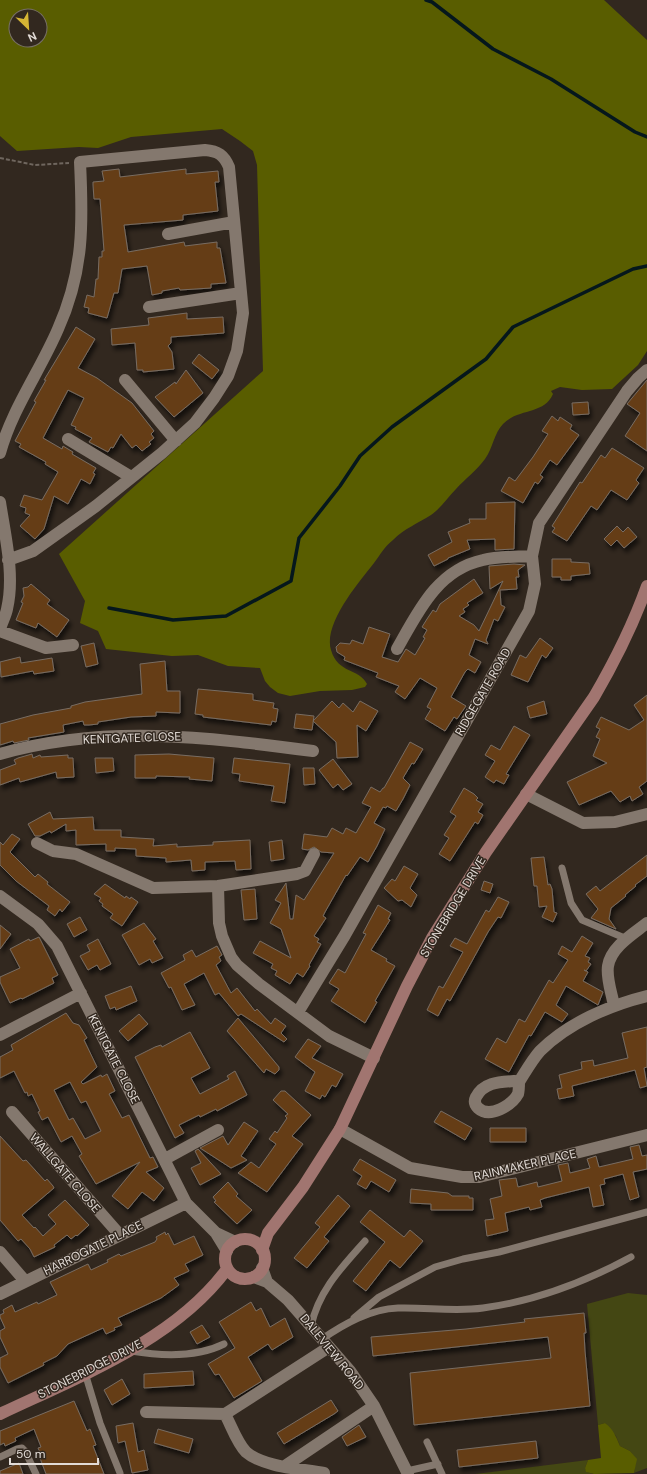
<svg xmlns="http://www.w3.org/2000/svg" width="647" height="1474" font-family="'DM Sans',sans-serif">
  <defs>
    <filter id="shadow"><feDropShadow dx="2.5" dy="4.5" stdDeviation="2" flood-color="#0009"/></filter>
  </defs>
  <rect width="100%" height="100%" fill="#32281f"/>
  <path fill="#444713" d="M628 1293 647 1295V1468L634 1473 636 1459 630 1451 620 1446 616 1436 605 1423 598 1425 587 1304Z
    M588 1460 585 1468 587 1472 593 1474H475Z"/>
  <path fill="#595d00" fill-rule="evenodd" d="M0 0H604L647 40V351L638 365 612 389 582 390 560 387 551 391 553 394C544 415 518 408 503 424 494 433 493 448 485 459 477 470 465 479 456 489 448 497 440 509 431 515 418 523 404 529 393 540 385 546 380 555 374 563 359 582 323 624 331 650 338 674 359 668 367 684L365 687 352 690 320 691 290 696 278 693 270 687 265 681 260 668 228 666 198 655 172 656 106 649 98 631 80 623 85 601 59 554 263 371 257 165 253 151 240 141 222 129 131 137 98 148 79 147 17 151 0 136ZM16 16H40V40H16Z
    M605 1423C613 1429 616 1436 620 1446L630 1451 637 1459 634 1473 594 1474 586 1472 585 1468 588 1460 601 1458 598 1425Z"/>
  <g fill="none" stroke-linecap="round" stroke-linejoin="round">
    <path stroke="#05171c" stroke-width="3.5" d="M426 0 432 2 493 49 551 79 635 132 647 137
      M109 608 173 620 226 616 291 581 299 538 340 486 360 456 392 427 486 359 513 327 633 269 647 266"/>
  </g>
  <path fill="#653e16" stroke="#786c62" fill-rule="evenodd" filter="url(#shadow)" d="M119 169 120 177 186 169V174L218 171 219 182H215L218 211 183 215V220L124 225 128 252 184 242 185 246 217 242V248H220L226 283 211 284V288L180 290 179 288 162 291V293L152 295 147 266 122 269 118 293H114L107 318 88 313 89 308 84 307 87 295 94 297 96 279H98L99 257H102V251H104L100 199H94L93 185V182L104 181 102 171Z
    M187 313V319L223 317 224 333 171 337V343L168 346 172 352 174 369 143 372V370H137L135 343 112 345 111 329 149 325 148 318Z
    M76 327 95 339 78 368 97 378 132 403 154 431 151 434 154 438 149 442 151 444 142 451 136 445 132 448 121 434 113 448 111 447 108 452 89 442 92 438 75 429 76 427 71 425 84 398 68 390 43 438 62 449 63 446 73 452 72 454 96 468 93 473 95 474 90 484 81 479 68 504 54 496 44 529 35 539 20 526 30 515 25 513 26 508 20 506 24 495 42 500 58 472 45 464 46 462 19 447 21 444 15 441 36 402 34 401 46 380H44Z
    M199 354 219 370 212 379 192 363Z
    M186 370 203 393 174 417 155 397 175 382 176 384Z
    M647 380V451L625 436 640 413 627 404Z
    M588 402 589 414 573 415 572 403Z
    M552 416 558 421 560 417 572 425 570 429 579 435 557 465 550 460 540 475 543 477 538 484 535 482 523 503 501 491 509 477 515 481 533 457 548 434 542 431Z
    M612 448 644 468 636 480 639 483 627 500 611 490 597 510 591 506 567 541 552 532 555 528 552 526 580 482 582 483 601 455 605 458Z
    M515 502 514 549 495 550V539L467 540 470 549 448 558V559L434 566 428 555 452 542 448 532 470 523 469 519H486V503Z
    M617 526 623 532 628 527 637 537 624 548 617 540 611 546 604 539Z
    M552 559H571V562L589 563 590 574 571 576V580H561V577H552Z
    M514 564 525 565 518 570 519 577H516L517 589 500 590 501 605 505 607 498 621 494 619 486 640 488 644 475 639 469 655 481 662 475 673 468 669 465 672 451 697 466 706 457 719 454 717 445 731 425 719 431 709 427 707 437 688 420 678 405 699 395 692 399 686 376 677 378 673 344 660 345 657 337 652 336 647 340 643 350 644 352 640 363 644 369 627 390 634 382 657 398 662 406 649 415 655 425 638 423 637 427 630 422 627 427 619 433 610 436 612 440 604 474 579 483 593 467 603 469 605 463 609 465 612 459 616 474 625 479 631 503 581 490 589 489 566Z
    M31 584 50 600 47 604 69 620 57 637 38 623 36 628 16 620 23 603 21 602 24 596 23 588 28 587Z
    M540 638 553 648 546 658 542 655 528 682 511 675 520 655 526 658Z
    M94 643 98 664 86 667 81 646Z
    M20 657 21 663 52 658 54 671 34 674 33 671 1 677 0 662Z
    M165 661 167 691H180V713L156 712V716L131 717 98 722V724L89 725H84L83 721 63 725 64 732 28 738 29 740 14 743 13 741 0 745V724L33 715 71 708V706L85 702 142 694 140 664Z
    M198 689 253 694V700L274 703 273 708 278 709 276 722 272 721 271 725 203 717V715L195 714Z
    M647 695V781L639 787 643 794 632 801 630 796 620 802 611 791 579 805 567 782 607 763 593 756 600 739 596 737 600 729 596 727 601 717 629 730 644 720 634 705Z
    M332 701 339 708 343 703 353 712 360 701 378 711 366 731 357 725 358 757 337 758 336 742 313 721Z
    M544 701 547 714 530 718 527 707Z
    M296 714 314 716 312 730 294 728Z
    M514 726 530 735 506 774 509 775 504 784 496 780 494 783 485 777 495 761 485 755 491 745 500 750Z
    M410 742 423 749 414 764 412 763 403 778 410 785 403 799 396 811 387 806 386 808 383 807 374 823 385 829 377 846 368 862 360 857 347 876 346 875 325 912 323 916 326 918 314 936 319 939 317 942 321 944 309 965 310 966 303 977 297 973 290 984 275 975 277 971 271 968 273 964 253 953 260 941 291 958 281 929 270 923 281 903 275 900 286 883 290 919H293L296 895 304 900 334 853 321 852 314 847 308 850 302 849 304 834 327 837 332 828 343 834 346 828 356 833 371 807 362 803 371 787 380 792 383 788H384Z
    M32 754 33 758 40 755 41 757 68 755V758H73L74 777 57 778 56 772 20 782 19 778 0 785V770L16 764 14 760 18 758Z
    M169 754 214 758 212 781 189 779 190 777 156 776V778H135V755Z
    M95 758H113L114 771 96 773Z
    M234 758 290 764 285 803 271 801 274 786 239 781 240 774 232 773Z
    M333 759 352 784 343 790 338 784 333 788 319 770Z
    M303 768H314L315 784 304 785Z
    M464 788 474 794 478 798 476 800 483 804 478 812 483 815 478 824 475 822 450 861 439 854 449 838 444 835 456 816 450 812Z
    M50 812 53 819 93 817 94 830H121V837L154 839 153 846 177 844V847L213 845V842L250 840 251 869 236 870 235 861 205 862V870L192 871 191 860 166 862V858L136 856V849L115 848V851H106V844L76 845V830L66 831V824L51 833 50 831 40 836H35L28 824Z
    M12 834 20 839 10 852 35 877 38 874 48 882 47 884 70 902 62 912 60 909 55 916 47 910 49 906 16 881 0 865V842L3 845Z
    M282 840 284 859 271 861 269 842Z
    M647 855V876L635 885 636 886 625 895 626 896 611 908 609 919 616 929 591 918 598 909 586 894 596 886 600 891Z
    M544 857 548 885 550 884 552 889 554 912 557 913 553 922 542 917 547 906 539 907 537 886H534L531 858Z
    M404 866 418 874 410 888 417 895 411 907 402 900 398 901 384 888 392 879 395 881Z
    M484 881 493 884 490 893 481 890Z
    M105 884 125 898 126 896 130 899 131 897 138 902 122 926 110 918 113 914 102 906 103 904 99 901 101 898 94 894Z
    M255 889 257 919 244 920 241 890Z
    M498 897 509 902 501 918 498 917 488 932 450 1001 447 999 438 1016 427 1010 439 986 443 988 463 952 450 946 455 938 467 944 486 910 489 912Z
    M378 905 391 913 388 919 390 920 371 950 387 959 386 961 395 966 375 1001 377 1002 365 1023 331 1001 339 989 329 983 338 969 345 973 366 934 363 933Z
    M80 917 87 930 74 937 67 924Z
    M144 923 156 939 153 941 163 958 152 963 150 959 139 965 122 935Z
    M0 925 11 934 0 949Z
    M582 936 593 943 585 956 590 958 588 962 591 964 586 971 584 970 588 972 583 981 603 992 598 1005 566 986 556 1005 568 1014 562 1022 545 1012 531 1036 529 1035 509 1072 485 1059 497 1038 506 1043 519 1019 525 1022 549 980 553 983 568 960 558 954 562 946 572 952Z
    M39 937 58 975 52 978 54 983 22 999 21 998 10 1003 0 982V977L20 968 10 949 29 939 30 941Z
    M98 939 111 964 100 970 97 965 88 970 80 956 90 951 87 945Z
    M217 946 222 955 219 957 221 961 216 965 231 993 237 988 255 1011 257 1009 271 1024 275 1018 286 1026 281 1033 287 1039 284 1042 241 1014 238 1016 219 993 215 995 204 973 184 984 195 1005 182 1010 171 987 169 988 161 973 185 960 183 955 192 950 196 957Z
    M131 986 137 1001 116 1010 115 1007 110 1009 105 996Z
    M66 1013 73 1023 79 1025 87 1038 84 1040 97 1067 81 1082 83 1084 101 1075 102 1077 107 1074 115 1091 109 1094 122 1118 129 1115 150 1158 153 1157 158 1167 146 1172 164 1188 154 1201 142 1192 128 1209 112 1196 140 1162 96 1184 79 1156 82 1154 72 1136 61 1142 48 1117 42 1120 38 1112 40 1111 32 1094 28 1096 27 1092 25 1093 14 1071 0 1078V1057L13 1050 11 1045ZM70 1082 81 1103 86 1101 101 1131 85 1139 73 1118 69 1120 54 1090Z
    M139 1014 148 1024 128 1041 119 1031Z
    M238 1018 279 1067V1070L275 1074 266 1069 264 1073 227 1031Z
    M647 1027V1067L644 1068 647 1086 640 1088 635 1070 572 1086 574 1096 559 1099 557 1089 562 1088 559 1075 582 1069 581 1062 593 1060 594 1066 628 1058 622 1033Z
    M190 1032 210 1068 191 1078 200 1094 229 1079 227 1076 235 1071 247 1095 217 1111 216 1109 200 1117 199 1115 179 1125 184 1133 175 1138 135 1057 155 1047 161 1045 162 1047Z
    M308 1039 321 1046 312 1058 343 1074 336 1087 332 1085 325 1097 322 1095 320 1099 305 1091 315 1072 295 1057Z
    M281 1091H285L311 1115 292 1136 303 1144 267 1192 238 1173 251 1162 259 1168 276 1144 269 1139 275 1131 277 1133 287 1118 285 1116 288 1114 273 1100Z
    M441 1111 472 1128 465 1140 434 1122Z
    M244 1122 258 1131 241 1156 247 1160 231 1168 200 1148 223 1136 228 1145Z
    M490 1128H526V1142H490Z
    M0 1136 23 1161 26 1160 45 1181 47 1179 53 1186 54 1188 22 1215 34 1228 35 1227 43 1236 56 1224 48 1215 65 1200 89 1225 77 1236 76 1235 71 1239 67 1235 54 1245 55 1247 34 1257 30 1249 21 1239 18 1241 0 1220Z
    M639 1145 642 1156 647 1155V1169L633 1172 639 1197 630 1200 623 1174 604 1179 605 1184 600 1185 604 1205 593 1207 589 1187 545 1198 540 1200 542 1207 530 1210 529 1207 505 1213 508 1231 487 1236 485 1220 494 1219 490 1199 502 1196 499 1180 516 1178 518 1187 537 1182 538 1187 562 1181 558 1165 568 1163 570 1173 590 1168 587 1159 596 1156 599 1167 633 1159 630 1147Z
    M198 1149 221 1174 200 1185 191 1168 201 1163 195 1151Z
    M360 1159 396 1180 389 1192 371 1181 366 1189 357 1184 362 1176 353 1170Z
    M228 1182 238 1194 236 1196 252 1210 237 1224 214 1202 216 1201 213 1197Z
    M411 1189 448 1193 452 1196H469V1198H473V1210H431V1204L410 1203Z
    M338 1195 350 1206 324 1237 329 1241 307 1268 294 1258 320 1227 315 1223Z
    M370 1210 404 1237 410 1230 423 1241 400 1268 390 1260 366 1291 353 1281 385 1242 360 1222Z
    M165 1232 166 1235 168 1233 174 1245 194 1236 203 1255 185 1264 189 1271 174 1278 179 1285 161 1298 118 1318 122 1325 114 1328 115 1330 106 1334 103 1328 68 1344 57 1356 43 1363 44 1365 8 1383 0 1367V1358L8 1354 0 1337V1331L5 1328 0 1317V1315L4 1313 3 1310 12 1305 15 1312 37 1302 38 1304 57 1295 50 1282 88 1264 91 1270 108 1262 107 1260 119 1254 121 1256 155 1242 157 1239 156 1237Z
    M251 1302 256 1311 261 1308 270 1327 285 1318 293 1337 272 1350 268 1344 248 1357 262 1381 234 1398 219 1374 215 1375 208 1364 235 1348 219 1322Z
    M584 1313 586 1333H584L585 1351 590 1406 414 1425 410 1373 551 1358 548 1337 373 1356 371 1337 466 1329 525 1322 524 1319Z
    M202 1325 210 1337 197 1344 190 1332Z
    M193 1371 194 1385 144 1388V1374Z
    M122 1379 130 1394 112 1405 104 1390Z
    M331 1400 338 1411 334 1414 284 1444 277 1433Z
    M74 1401 87 1431 90 1429 96 1445 93 1446 104 1474H46L40 1458 42 1457 38 1448 41 1447 34 1429 15 1438 16 1441 5 1446 4 1443 0 1445V1431Z
    M133 1423 138 1452 144 1450 148 1470 132 1473 125 1441 118 1443 116 1426Z
    M359 1425 366 1437 347 1446 342 1437Z
    M158 1429 193 1439 189 1453 154 1443Z
    M536 1441 538 1458 459 1467 457 1450Z
    M19 1463 23 1474H0V1471Z"/>
  <g fill="none" stroke-linecap="round" stroke-linejoin="round">
    <path stroke="#6f665e" stroke-width="2" stroke-dasharray="4 2" stroke-linecap="butt" d="M0 158 35 165 69 163"/>
    <path stroke="#84786e" stroke-width="7" d="M562 868 571 903 582 920 627 939
      M354 1318 379 1297 435 1267 463 1259 499 1252 647 1212
      M311 1326C319 1290 342 1267 365 1241
      M322 1339C344 1324 370 1309 398 1308 426 1307 454 1312 483 1308 535 1301 585 1282 631 1257
      M131 1351C161 1356 196 1358 224 1344
      M85 1373 100 1423 120 1473
      M427 1442 442 1474
      M0 1457 17 1449 22 1448 25 1451 36 1474
      M407 1471 438 1464"/>
    <path stroke="#84786e" stroke-width="12" d="M168 234 234 222
      M149 307 241 293
      M125 380 176 441
      M68 439 131 477
      M0 453C12 409 40 371 58 329 84 271 83 223 80 162L205 150C218 151 224 155 229 167L243 313 237 351 228 376 214 398 195 423 162 453 96 506 33 551 8 560
      M0 502C5 536 15 575 7 609 6 615 2 622 0 629
      M0 631 46 648 73 645
      M397 649C418 612 437 570 483 560 499 556 517 557 532 556
      M0 754C106 724 206 737 313 751
      M526 794 583 823 615 822 647 814
      M37 843 53 851 76 854 153 888 218 886 297 874 305 871 314 854
      M218 886 219 923 222 936 231 957 237 965 259 984 329 1036 374 1058
      M0 896 38 924 57 946 186 1203 216 1233 227 1251
      M614 1006C612 994 606 978 608 966 611 947 633 934 647 923
      M298 1012 345 935 529 611 535 584 532 556 539 523 627 391 638 378 647 370
      M0 1035 81 993
      M514 1081 519 1082C519 1086 519 1090 518 1094 512 1105 490 1119 478 1108 475 1105 474 1101 476 1097 484 1082 500 1082 514 1081Z
      M519 1082C526 1071 532 1060 540 1051 568 1023 610 1005 647 996
      M12 1112 119 1234
      M340 1129 410 1168 462 1177H479L647 1135
      M165 1159 218 1130
      M216 1233 235 1242
      M0 1252 25 1281
      M262 1268 267 1282
      M254 1277 267 1282 288 1300 350 1371 374 1406 408 1474
      M0 1294 186 1203
      M146 1412 225 1414C231 1425 237 1443 246 1452 263 1467 302 1469 324 1473
      M225 1414 329 1347
      M285 1466 374 1406"/>
    <path stroke="#a17570" stroke-width="12" d="M225 1259a20 20 0 1 1 40 0a20 20 0 1 1-40 0Z
      M262 1250 268 1233 303 1187 340 1129 407 986 432 938 486 852 594 697C615 661 633 625 647 586
      M0 1414C78 1377 175 1340 227 1269"/>
  </g>
  <g text-anchor="middle" dominant-baseline="central" stroke-width="3" stroke-linejoin="round" paint-order="stroke">
    <g font-size="12" fill="#e2dbd6" stroke="#32281f">
      <text transform="translate(483 692) rotate(-60)">RIDGEGATE ROAD</text>
      <text transform="translate(132 738) rotate(-2)">KENTGATE CLOSE</text>
      <text transform="translate(453 907) rotate(-59)">STONEBRIDGE DRIVE</text>
      <text transform="translate(114 1059) rotate(63)">KENTGATE CLOSE</text>
      <text transform="translate(525 1165) rotate(-13)">RAINMAKER PLACE</text>
      <text transform="translate(65 1173) rotate(49)">WALLGATE CLOSE</text>
      <text transform="translate(93 1248) rotate(-26)">HARROGATE PLACE</text>
      <text transform="translate(332 1352) rotate(51)">DALEVIEW ROAD</text>
      <text transform="translate(90 1369) rotate(-27)">STONEBRIDGE DRIVE</text>
    </g>
  </g>
  <g transform="translate(28 28) rotate(155)"><circle r="19" fill="#32281f" stroke="#787068"/>
  <path d="M0-3L7 15L0 10L-7 15Z" fill="#d5b534"/>
  <text y="-6" font-size="11" font-weight="bold" text-anchor="middle" fill="#e2dbd6">N</text>
  </g>
  <path d="M10 1458v6h88v-6" fill="none" stroke="#e2dbd6" stroke-width="2"/>
  <text x="16" y="1458" font-size="12" fill="#e2dbd6" stroke="#32281f" stroke-width="3" paint-order="stroke">50 m</text>
</svg>
